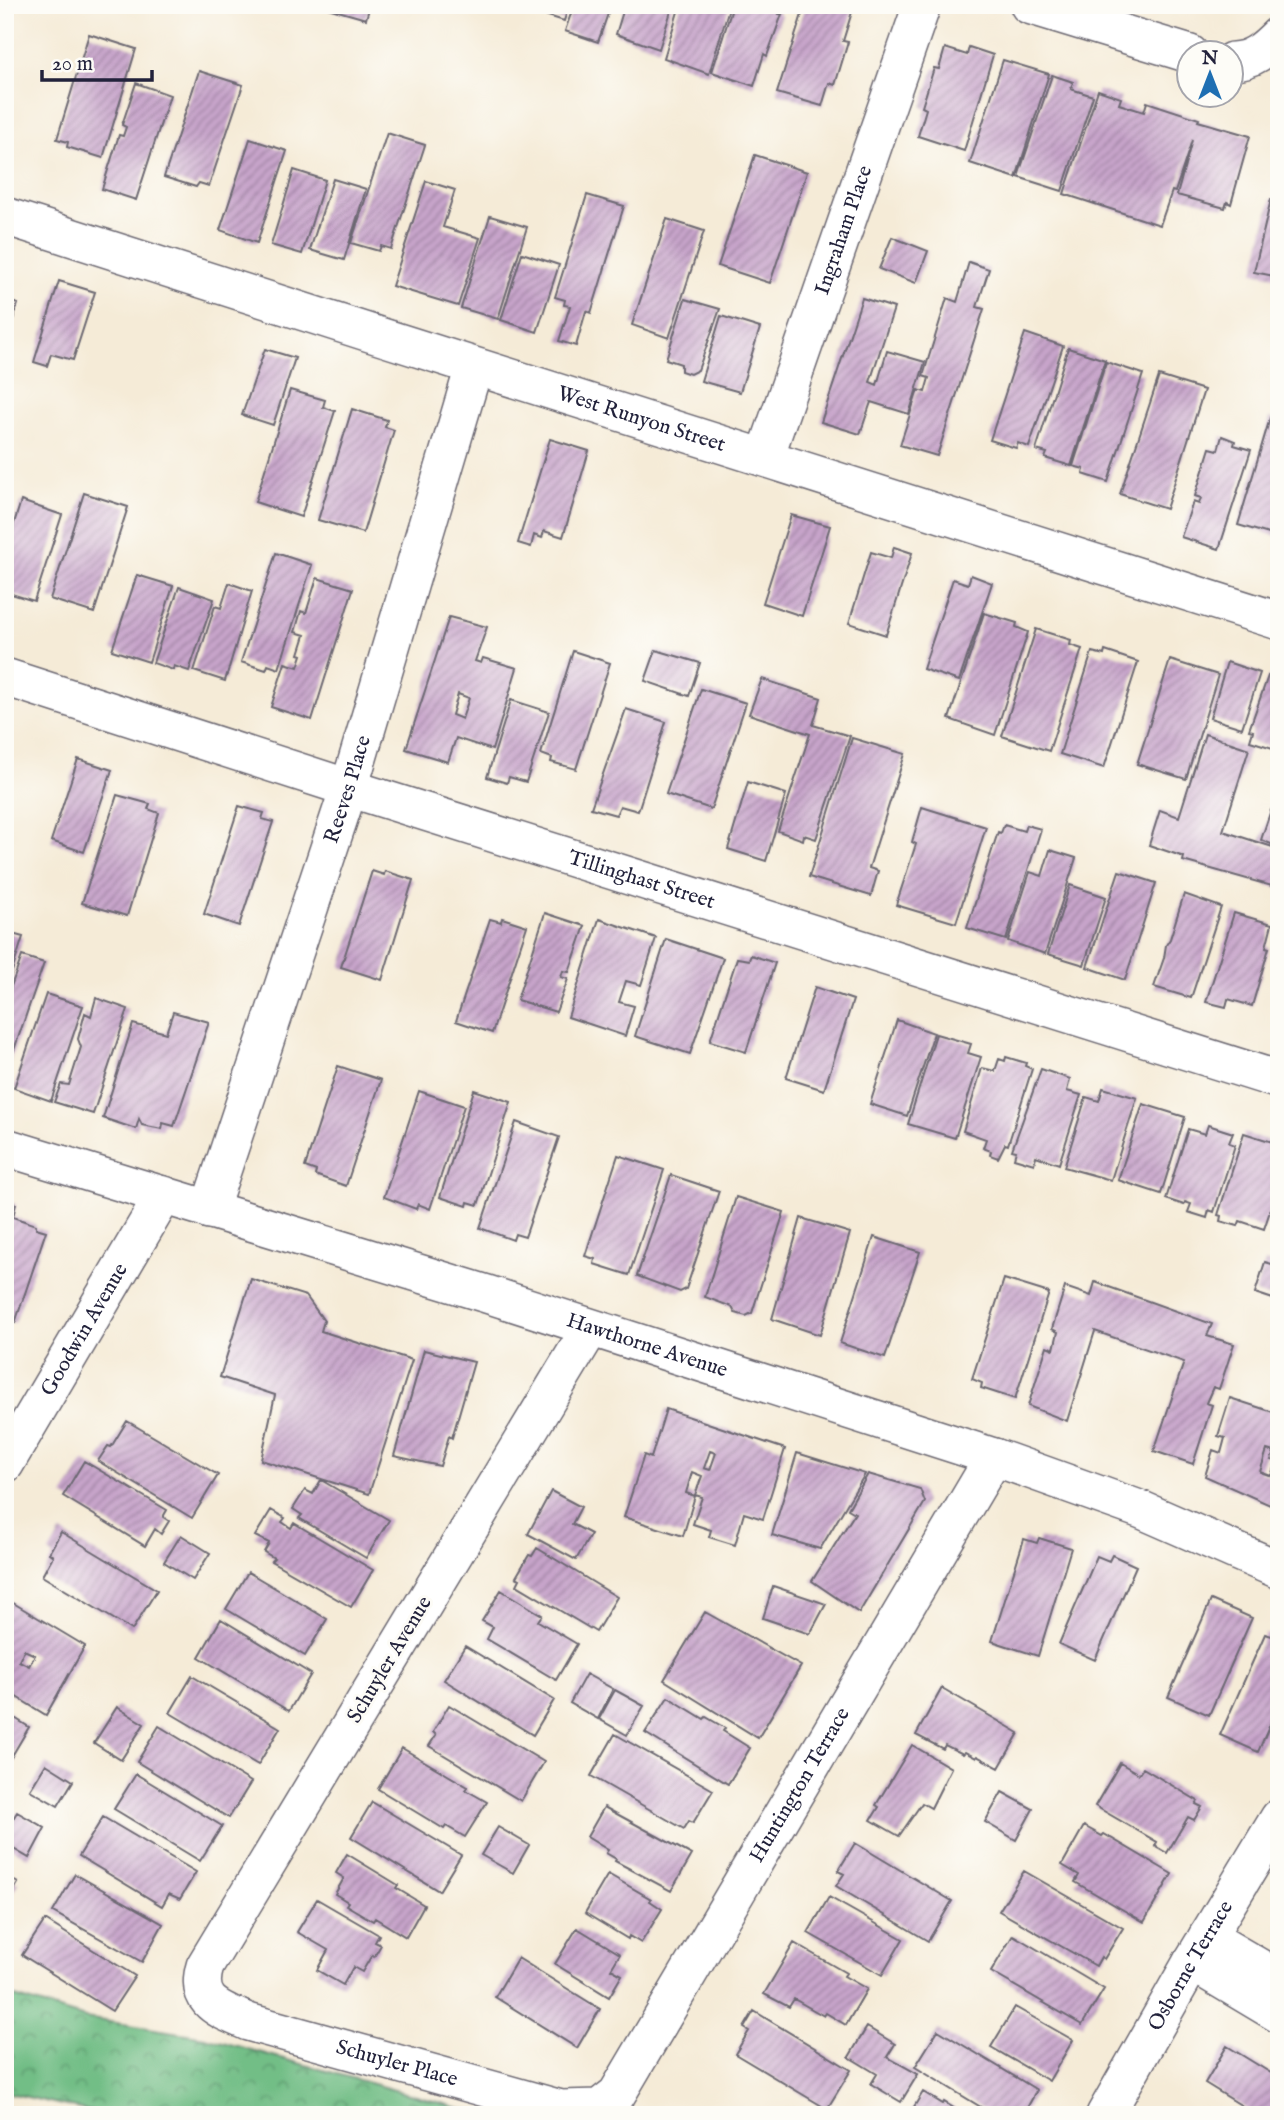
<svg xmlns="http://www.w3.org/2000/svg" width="1284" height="2120" font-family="'IM FELL English',serif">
  <defs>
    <pattern id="forest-crowns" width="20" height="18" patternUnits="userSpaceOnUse" patternTransform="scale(1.75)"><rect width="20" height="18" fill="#72be86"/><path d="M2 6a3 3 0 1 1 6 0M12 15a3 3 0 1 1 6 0" fill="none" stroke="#5d9a6f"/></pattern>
    <pattern id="building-hatch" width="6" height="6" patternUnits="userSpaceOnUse" patternTransform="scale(1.75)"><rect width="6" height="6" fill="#c7a4ca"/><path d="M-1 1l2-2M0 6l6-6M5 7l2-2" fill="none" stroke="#a185a5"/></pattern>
  </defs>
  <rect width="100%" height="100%" fill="#fdfcf7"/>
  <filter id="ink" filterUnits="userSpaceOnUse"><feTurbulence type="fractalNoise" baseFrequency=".0143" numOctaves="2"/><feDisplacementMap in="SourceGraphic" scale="14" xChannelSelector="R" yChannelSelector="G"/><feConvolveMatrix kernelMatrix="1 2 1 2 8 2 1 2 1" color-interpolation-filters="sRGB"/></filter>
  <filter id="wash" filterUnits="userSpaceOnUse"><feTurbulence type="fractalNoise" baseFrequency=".00686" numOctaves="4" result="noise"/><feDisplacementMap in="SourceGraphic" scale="28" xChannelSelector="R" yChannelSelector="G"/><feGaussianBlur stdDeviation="1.57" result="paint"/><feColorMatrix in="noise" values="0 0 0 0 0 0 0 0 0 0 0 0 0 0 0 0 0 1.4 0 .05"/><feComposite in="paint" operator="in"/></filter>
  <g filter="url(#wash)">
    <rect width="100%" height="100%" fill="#f5ebd7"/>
    <path fill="url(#forest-crowns)" stroke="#4a7060" stroke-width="2" d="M5 1994 85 2018 205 2037 484 2115H106L5 2092Z"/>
    <g id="blocks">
      <path fill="url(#building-hatch)" fill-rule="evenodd" d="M317 5H370L366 19Z
        M495 5H527L521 14Z
        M531 5H569L564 21 529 10Z
        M574 5H615L610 8 598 42 565 31Z
        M625 5H673L659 49 616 34Z
        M680 5H727V8H729L709 74 664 58Z
        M733 5H781L779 14H782L767 56 764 54 754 86 712 72Z
        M805 5H830L852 12 843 41 848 42 835 85 829 83 822 106 777 93Z
        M89 34 136 49 103 158 67 147 68 142 57 139Z
        M969 47 993 55 964 151 918 136 926 109 922 107 934 68 939 69 945 48 967 55Z
        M1003 60 1049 74 1016 178 970 163Z
        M199 71 243 85 209 186 199 183 196 187 164 177Z
        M1052 75 1073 82 1071 89 1093 96 1062 191 1018 177Z
        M136 83 170 95 136 200 102 189 119 135 123 136 126 127 122 125Z
        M1098 90 1121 98 1119 104 1144 112 1147 102 1199 119 1198 121 1250 136 1231 204 1227 202 1225 208 1177 195 1192 140 1175 192 1172 191 1160 225 1064 194Z
        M387 133 425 145 391 249 381 246 379 251 351 243Z
        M250 139 287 151 257 243 220 230Z
        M755 155 807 172 770 283 718 266Z
        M294 170 325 180 302 254 271 245Z
        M333 179 366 189 344 260 310 250Z
        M426 181 455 190 443 227 480 238 458 306 392 286Z
        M587 195 624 206 591 313 586 311 576 346 559 341 570 306 564 305 565 300 555 297Z
        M1275 196 1279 197V277L1254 272 1271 199H1274Z
        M490 216 527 227 498 319 461 308Z
        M667 219 704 231 669 338 632 325Z
        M892 237 928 251 916 283 879 269Z
        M522 253 559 265 537 332 501 320Z
        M969 262 989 269 977 307 984 309 937 456 900 445 918 390 925 392 929 378 923 376 947 298 957 302Z
        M59 281 95 292 73 360 51 354 47 366 34 362Z
        M862 298 894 308 870 382 877 385 887 351 925 362 909 414 871 402 860 434 821 422Z
        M685 299 720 309 698 370 690 374 681 371V364L666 359Z
        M5 300 18 304 6 342H5Z
        M721 316 760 328 740 392 701 381Z
        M1025 333 1063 346 1029 447 1018 443 1016 448 990 440Z
        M1068 348 1105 360 1071 466 1045 458 1047 453 1036 450Z
        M265 349 295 358 273 425 242 415Z
        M1106 362 1143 374 1108 482 1083 474 1084 469 1073 466Z
        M1159 376 1204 390 1166 509 1120 494Z
        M290 390 325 400 323 407 335 411 301 517 255 502Z
        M352 409 387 420 385 427 394 430 363 533 318 520Z
        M1270 418 1279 420V537L1238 525Z
        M1222 436 1235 441 1234 445 1251 450 1219 549 1181 537 1193 502 1199 504 1201 498 1195 496 1210 448 1218 450Z
        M550 439 589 451 563 537 544 531 542 538 534 535 531 547 518 543Z
        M84 493 128 507 94 613 50 599Z
        M21 501 62 515 34 601 5 592V552Z
        M791 515 830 526 802 616 763 603Z
        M894 547 912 553 886 635 849 623 871 552 891 558Z
        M276 553 312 565 279 669 268 665 266 670 241 662Z
        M137 575 173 586 149 662 112 650Z
        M971 575 992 583 959 681 923 669 953 579 968 584Z
        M317 578 353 589 312 720 271 707 285 663 298 667 302 655 299 654 305 635 295 632 301 611 306 613Z
        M229 583 252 591 225 681 194 671 215 606 221 608Z
        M179 587 214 599 189 671 174 666 173 670 153 663Z
        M984 613 1017 623 1016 627 1028 632 995 735 949 719Z
        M449 617 487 627 475 661 481 663 483 658 517 668 492 750 456 738 448 762 406 749ZM458 694 469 698 462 719 452 715Z
        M1036 629 1071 640 1070 645 1082 649 1049 751 1002 736Z
        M656 650 700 663 689 696 645 681Z
        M573 651 610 663 576 769 551 762 552 758 541 754Z
        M1105 651 1138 662 1104 768 1060 754 1092 652 1104 655Z
        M1170 660 1218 675 1186 779 1137 764Z
        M1227 662 1260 673 1242 728 1210 718Z
        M1268 676 1279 679V750L1250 741 1253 731 1249 730Z
        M762 679 821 698 813 725 850 736 816 839 804 835 803 840 778 831 810 734 749 714Z
        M701 689 746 703 711 809 666 794Z
        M511 700 549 712 526 782 509 777 507 783 487 777Z
        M626 709 666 722 638 811 620 806 616 815 591 808Z
        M1205 734 1249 749 1223 831 1279 849V888L1183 861 1184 857 1149 845 1160 810 1179 817Z
        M852 738 905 754 869 868 878 871 871 896 809 877Z
        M78 759 112 770 84 852 51 841Z
        M748 782 786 794 766 861 728 849Z
        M117 795 150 804 148 809 159 813 127 916 82 903Z
        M239 806 264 813 262 819 273 822 239 926 204 914Z
        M922 807 986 827 956 923 896 905 916 844 912 842Z
        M1271 810 1279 812V847L1261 840Z
        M1004 825 1024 831 1026 825 1041 829 1006 940 967 928 998 832 1001 833Z
        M1050 850 1076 858 1045 954 1008 941 1030 872 1042 876Z
        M372 871 384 875 385 871 413 880 382 980 341 967Z
        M1119 871 1156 883 1125 980 1087 967Z
        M1070 885 1106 897 1084 965 1048 954Z
        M1184 894 1221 907 1191 998 1154 987 1164 958 1166 945 1170 939Z
        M545 913 585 926 569 972 563 971 561 977 568 979 556 1012 517 1000Z
        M1234 913 1272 924 1266 947 1269 948 1252 1006 1228 999 1226 1007 1206 1002Z
        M502 918 527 926 492 1033 456 1021 490 919 501 922Z
        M599 919 656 938 641 985 626 981 619 1002 634 1006 625 1036 568 1017Z
        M5 932 23 937 6 990H5Z
        M666 939 723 958 690 1054 635 1036Z
        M751 955 775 963 746 1052 710 1041 737 958 749 960Z
        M22 956 44 963 6 1073 5 1003Z
        M815 987 853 1000 824 1090 786 1078Z
        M46 994 83 1006 51 1101 14 1088Z
        M96 998 128 1009 93 1114 54 1102 61 1084 69 1085 81 1047 78 1039 85 1013 91 1016Z
        M173 1012 209 1022 174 1126 163 1123 162 1129 142 1125 139 1119 136 1129 103 1118 133 1024 166 1033Z
        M897 1020 934 1033 907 1116 870 1104Z
        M936 1034 971 1044 968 1053 981 1057 955 1138 908 1124Z
        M1006 1057 1026 1063 1025 1066 1032 1069 1008 1145 1005 1144 998 1158 990 1155 991 1151 983 1148 986 1139 963 1131 982 1068 995 1071 999 1059 1005 1061Z
        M338 1066 381 1080 346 1186 315 1175 316 1171 305 1167Z
        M1041 1069 1070 1079 1067 1091 1081 1095 1059 1164 1036 1156 1034 1164 1014 1158 1016 1151 1012 1150Z
        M1103 1088 1137 1098 1111 1180 1064 1167 1086 1097 1099 1101Z
        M474 1090 511 1102 478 1205 468 1202 467 1206 440 1197Z
        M419 1091 464 1106 430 1209 418 1204 416 1209 384 1197Z
        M1143 1104 1185 1117 1161 1194 1118 1180Z
        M516 1122 559 1137 525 1237 515 1234 513 1240 480 1228Z
        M1208 1125 1233 1133 1229 1143 1235 1145 1214 1212 1209 1210 1207 1218 1188 1212 1191 1204 1185 1202 1184 1205 1166 1199 1188 1129 1205 1134Z
        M1244 1133 1279 1144V1184L1264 1229 1240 1221 1238 1226 1220 1221 1221 1216 1218 1215Z
        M618 1155 664 1170 629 1275 594 1264 595 1259 585 1256Z
        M671 1175 719 1191 686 1289 680 1292 637 1276Z
        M736 1197 784 1212 752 1313 746 1316 735 1313 732 1307 705 1297Z
        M5 1201 16 1204 13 1217 36 1225V1228L46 1231 15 1323 5 1320Z
        M801 1218 850 1233 820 1335 772 1319Z
        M874 1237 920 1252 885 1358 840 1343Z
        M1265 1262 1279 1266V1301L1255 1293Z
        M251 1279 306 1296 324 1321 321 1331 412 1360 369 1494 261 1460 275 1395 220 1377Z
        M1004 1279 1049 1293 1015 1399 981 1388 982 1383 972 1379Z
        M1095 1282 1212 1324 1207 1336 1234 1344 1219 1389 1213 1387 1206 1403 1212 1405 1193 1464 1154 1451 1184 1362 1095 1331 1067 1421 1028 1406 1047 1346 1054 1349 1058 1332 1052 1329 1065 1287 1091 1296Z
        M424 1350 474 1362 452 1438 449 1436 440 1466 394 1456Z
        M1230 1398 1279 1414V1509L1205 1476 1213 1450 1221 1453 1225 1438 1218 1436ZM1267 1450 1274 1452 1271 1460 1276 1461 1271 1476 1260 1472Z
        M666 1409 785 1449 763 1519 744 1513 735 1545 709 1537 711 1530 693 1524 702 1497 695 1495 702 1476 692 1472 686 1493 695 1496 683 1536 624 1517 644 1455 651 1458ZM710 1451 716 1453 710 1470 704 1468Z
        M127 1421 218 1475 192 1518 98 1461 108 1446 111 1447Z
        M797 1453 865 1474 820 1549 772 1535Z
        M84 1461 167 1510 163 1517 169 1521 161 1534 155 1529 145 1546 63 1496Z
        M868 1474 920 1489 925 1502 859 1613 812 1581 855 1513 848 1509Z
        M321 1480 389 1520 366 1558 299 1518 302 1515 293 1509 305 1490 313 1494Z
        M551 1491 581 1507 572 1524 591 1534 576 1560 528 1534Z
        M271 1510 285 1518 282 1522 291 1528 294 1523 373 1570 351 1607 271 1561 274 1558 264 1552 269 1543 255 1536Z
        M61 1532 157 1590 132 1630 42 1576 53 1556 49 1553Z
        M181 1535 210 1553 193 1580 164 1562Z
        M1039 1538 1071 1548 1038 1656 992 1641 1024 1539 1037 1543Z
        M537 1548 617 1597 596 1632 517 1585 520 1579 516 1577 529 1555 532 1556Z
        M1112 1555 1136 1566 1095 1660 1059 1644 1097 1556 1109 1561Z
        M248 1572 327 1619 305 1656 226 1609Z
        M773 1586 826 1604 810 1634 763 1618Z
        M501 1590 542 1615 538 1621 577 1644 556 1680 487 1639 493 1627 482 1621Z
        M5 1598 85 1646 46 1715 5 1690ZM24 1650 35 1655 29 1666 19 1661Z
        M1211 1600 1252 1618 1209 1715 1168 1697Z
        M705 1612 801 1666 758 1738 664 1680Z
        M221 1619 311 1674 289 1711 199 1657Z
        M1265 1634 1279 1638V1704L1258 1752 1220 1735Z
        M465 1646 554 1700 533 1735 444 1680Z
        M586 1674 613 1689 598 1719 570 1703Z
        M192 1676 280 1728 258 1765 170 1713Z
        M942 1688 1019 1733 999 1768 977 1756 976 1758 965 1752 963 1754 945 1745 943 1749 916 1735Z
        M615 1690 644 1706 627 1735 599 1719Z
        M668 1697 704 1719 706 1717 725 1728 723 1731 750 1748 728 1784 645 1733Z
        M449 1705 544 1762 521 1801 429 1746 436 1735 433 1732Z
        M117 1707 144 1724 121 1760 94 1743Z
        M5 1709 12 1713 10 1715 29 1727 9 1761 5 1759Z
        M159 1726 251 1782 229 1818 137 1762Z
        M615 1734 713 1790 693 1823 689 1821 684 1829 591 1776Z
        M912 1745 951 1768 931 1808 922 1803 899 1836 871 1820 879 1807 876 1805Z
        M402 1748 468 1787 466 1790 487 1802 465 1837 446 1826 444 1829 378 1789Z
        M1120 1763 1139 1774 1143 1768 1198 1801 1196 1804 1202 1807 1194 1820 1188 1817 1167 1853 1155 1846 1157 1842 1095 1806Z
        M46 1764 73 1781 58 1806 30 1790Z
        M136 1774 222 1826 200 1861 114 1809Z
        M1002 1792 1033 1809 1016 1840 985 1822Z
        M372 1802 461 1855 439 1891 351 1837Z
        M604 1807 692 1855 671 1891 615 1861 616 1859 606 1853 608 1850 587 1837Z
        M17 1812 45 1828 29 1858 5 1844V1832Z
        M103 1817 196 1872 180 1899 169 1894 162 1906 79 1856Z
        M1084 1826 1102 1836 1104 1834 1172 1874 1144 1922 1075 1882 1079 1875 1062 1865Z
        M498 1827 529 1845 513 1873 481 1855Z
        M855 1843 952 1901 928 1941 836 1886 844 1874 838 1871Z
        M347 1854 398 1885 396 1888 424 1905 406 1937 375 1918 373 1921 346 1905 348 1902 335 1894 344 1878 336 1873Z
        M1024 1871 1123 1928 1104 1959 1101 1957 1096 1966 999 1911Z
        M75 1874 163 1924 142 1962 53 1912Z
        M608 1874 651 1899 650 1901 662 1909 641 1943 629 1936 628 1939 585 1913Z
        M5 1875 18 1883 5 1906Z
        M829 1897 903 1939 882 1975 808 1933Z
        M317 1899 379 1935 375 1942 381 1945 374 1957 372 1955 362 1972 353 1967 343 1985 317 1970 328 1950 297 1932Z
        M45 1920 135 1976 112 2011 22 1955Z
        M577 1928 620 1954 611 1969 622 1975 609 1997 555 1964Z
        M1013 1935 1104 1989 1082 2025 991 1972Z
        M794 1943 846 1973 844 1976 867 1989 846 2025 826 2013 824 2016 794 1999 789 2007 764 1994Z
        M518 1958 600 2009 577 2048 495 1997Z
        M1015 2007 1073 2040 1049 2081 991 2047Z
        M754 2011 851 2070 827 2109 735 2054 749 2031 744 2028Z
        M867 2027 895 2044 887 2057 918 2074 901 2102 871 2084 877 2074 849 2057Z
        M938 2030 1037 2090 1023 2115H994L915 2067Z
        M1227 2046 1279 2078V2115H1257L1205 2083Z
        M923 2092 943 2104 944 2102 965 2115H909Z"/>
    </g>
  </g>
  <g filter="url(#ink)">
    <use href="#blocks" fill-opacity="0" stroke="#6c6872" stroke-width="2"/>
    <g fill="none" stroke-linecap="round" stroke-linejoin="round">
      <defs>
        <g id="minor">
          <path d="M1029 5 1190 54"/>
          <path d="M1232 61C1252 61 1265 49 1279 35"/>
          <path id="s1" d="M5 216C429 353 854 486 1279 621"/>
          <path id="s2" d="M765 457 922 5"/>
          <path id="s3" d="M5 677 349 788 1279 1080"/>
          <path id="s4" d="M5 1147 487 1294 994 1457 1142 1510 1279 1570"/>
          <path id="s5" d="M209 1210 349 788 474 367"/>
          <path id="s6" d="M590 1329 205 1966C194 2003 219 2009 248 2022L561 2109 599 2108 617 2094 994 1457"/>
          <path id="s7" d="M5 1464 164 1195"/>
          <path d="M1207 1937 1279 1979"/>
          <path d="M1192 1962 1279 2014"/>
          <path id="s8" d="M1105 2115 1192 1962 1279 1818"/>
        </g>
      </defs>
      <use href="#minor" stroke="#6c6872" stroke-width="40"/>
      <use href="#minor" stroke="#fff" stroke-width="37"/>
    </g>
  </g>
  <g text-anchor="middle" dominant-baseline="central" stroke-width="6" stroke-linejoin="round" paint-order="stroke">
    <g font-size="21" fill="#22223b" stroke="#fdfcf7">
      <text stroke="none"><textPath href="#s2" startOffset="240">Ingraham Place</textPath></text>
      <text stroke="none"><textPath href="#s1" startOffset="668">West Runyon Street</textPath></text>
      <text stroke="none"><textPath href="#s5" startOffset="443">Reeves Place</textPath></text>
      <text stroke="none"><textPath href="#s3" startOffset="668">Tillinghast Street</textPath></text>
      <text stroke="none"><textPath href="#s7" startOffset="156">Goodwin Avenue</textPath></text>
      <text stroke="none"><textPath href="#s4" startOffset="672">Hawthorne Avenue</textPath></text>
      <text transform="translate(390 1660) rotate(-59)">Schuyler Avenue</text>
      <text stroke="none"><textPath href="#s6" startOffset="1570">Huntington Terrace</textPath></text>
      <text stroke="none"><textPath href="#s8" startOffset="172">Osborne Terrace</textPath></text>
      <text stroke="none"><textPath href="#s6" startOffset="980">Schuyler Place</textPath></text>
    </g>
  </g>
  <rect width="1284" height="2120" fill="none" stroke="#fdfcf7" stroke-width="28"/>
  <g transform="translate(1210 74)"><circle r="33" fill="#fdfcf7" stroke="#a5a5ac" stroke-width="2"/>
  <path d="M0-5L12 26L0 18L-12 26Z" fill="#1f6fb2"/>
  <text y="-10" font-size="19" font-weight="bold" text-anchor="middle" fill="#22223b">N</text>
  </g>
  <path d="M42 70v10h110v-10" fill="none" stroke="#22223b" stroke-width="3.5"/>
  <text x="52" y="70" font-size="21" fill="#22223b" stroke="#fdfcf7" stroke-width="5" paint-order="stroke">20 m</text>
</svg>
